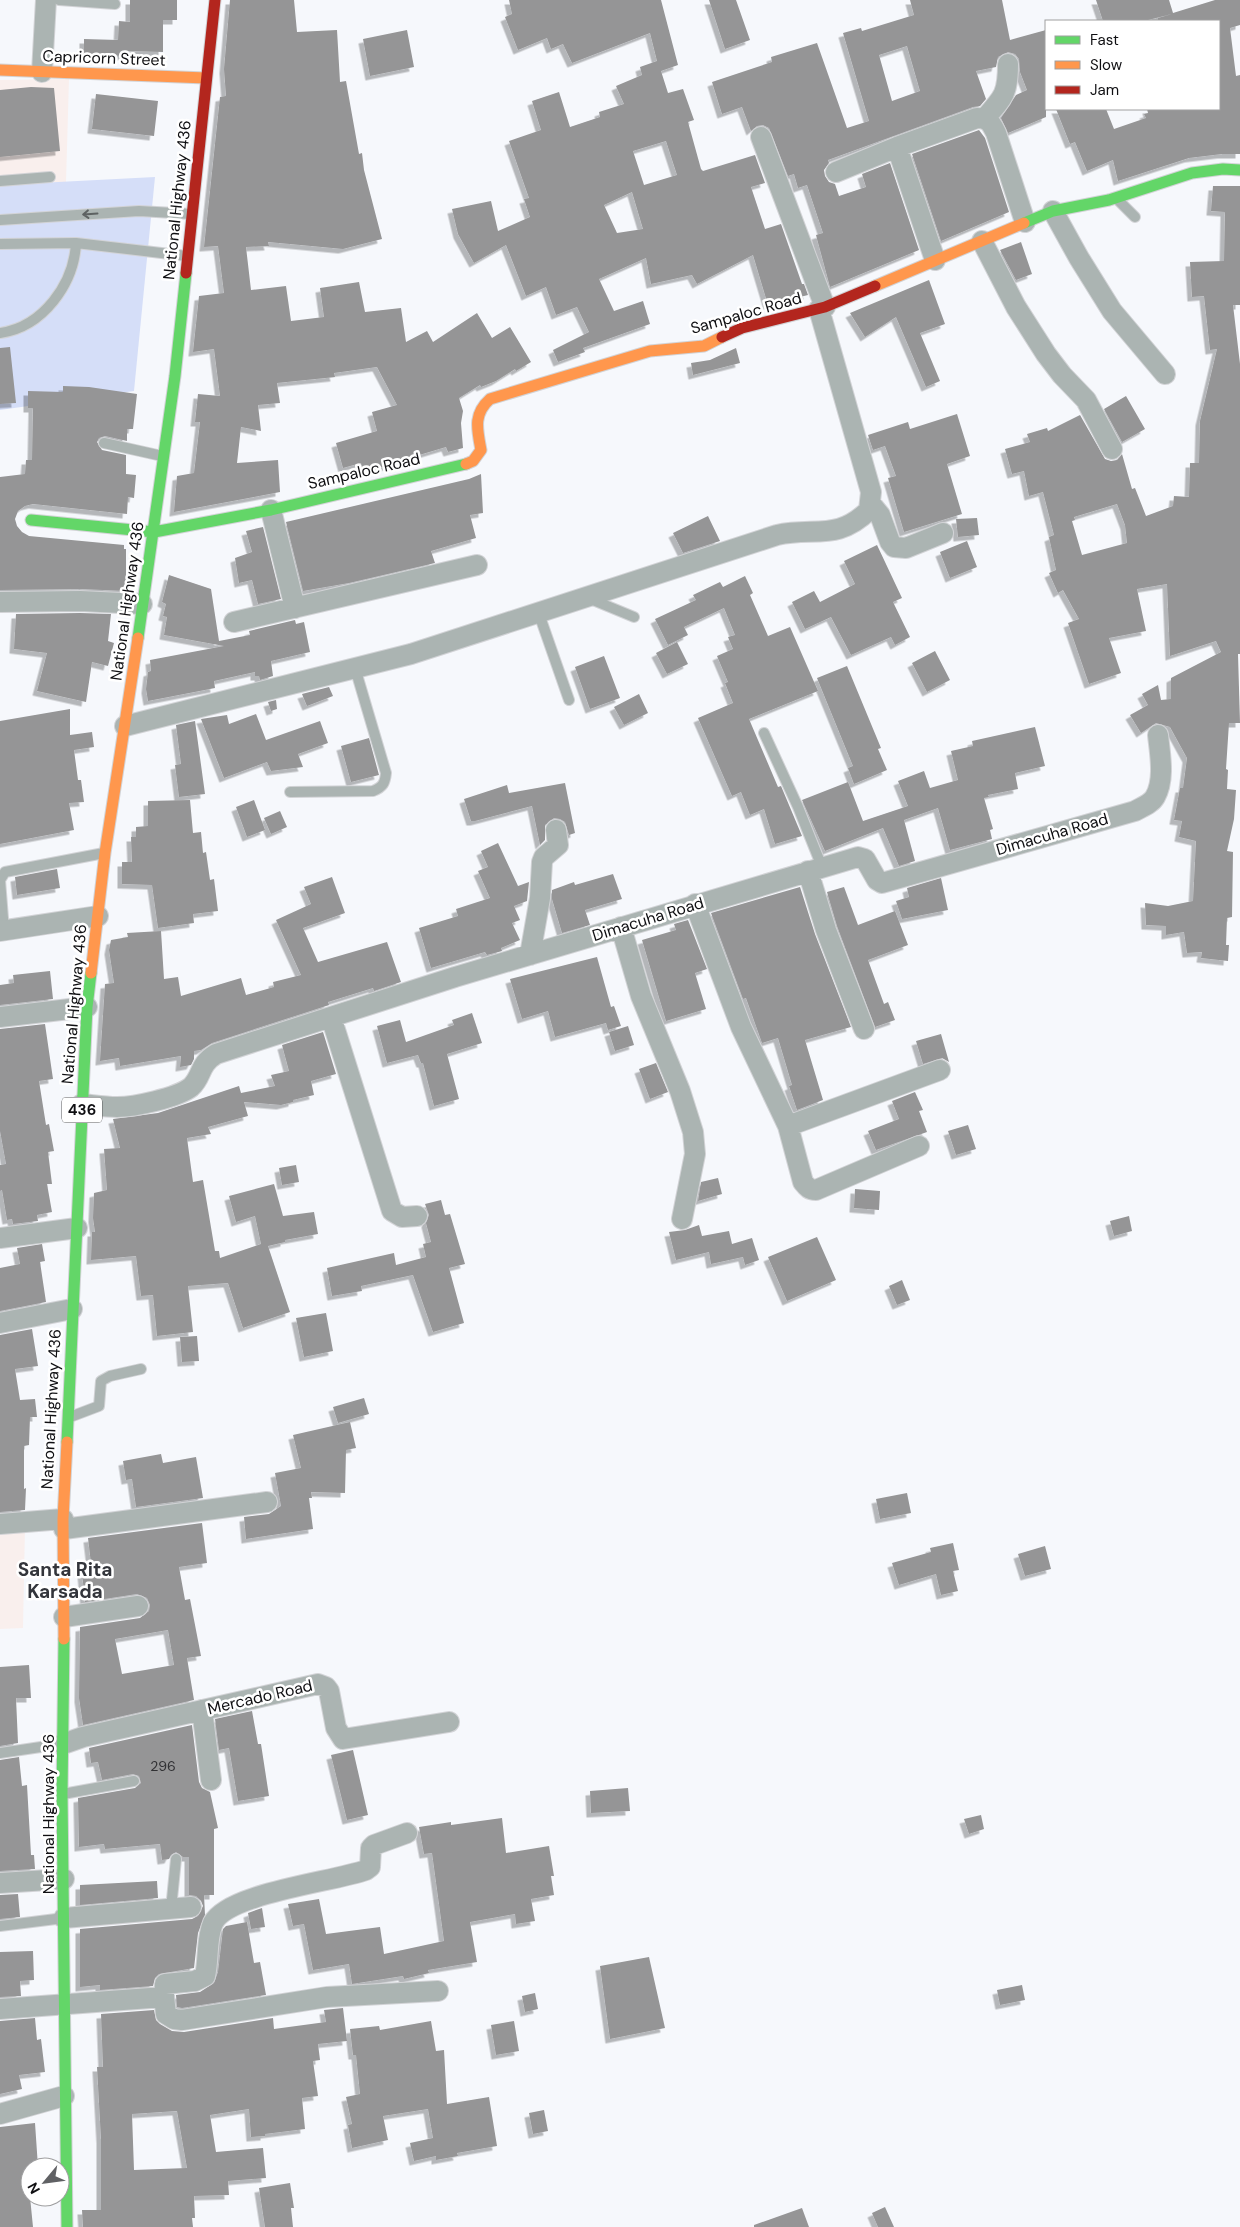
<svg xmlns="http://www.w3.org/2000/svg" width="1240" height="2227" font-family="'DM Sans',sans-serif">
  <defs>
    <filter id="shadow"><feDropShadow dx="-4.5" dy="4.5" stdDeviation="0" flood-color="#0004"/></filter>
  </defs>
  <rect width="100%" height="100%" fill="#f6f8fc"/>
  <path fill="#f9efed" d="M69 79 66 182 0 185V80Z
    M25 1527 23 1628 0 1629V1528Z"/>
  <path fill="#d5def8" d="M155 177 134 391 0 410V185Z"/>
  <path fill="#959596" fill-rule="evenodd" filter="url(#shadow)" d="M130 0H177V20H163V52L128 51V56L84 55V39L118 40 119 21 130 22Z
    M230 0H294L297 32 337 30 340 82 346 81 359 154 362 153 364 170 382 239 343 249 268 242 269 246 246 247 251 290 286 286 291 321 324 317 320 288 359 282 365 312 401 308 406 342 427 331 433 342 477 313 492 338 510 327 531 362 516 371 515 369 496 381 481 387 480 385 459 398 463 411 461 423 463 448 448 452 446 447 399 461 400 463 363 472 361 463 343 468 336 443 377 431 372 412 397 405 377 367 334 373 335 377 277 383 280 403 258 405 261 431 241 427 237 463 278 460 280 492 174 512 177 476 194 473 200 422H195L198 394 220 396 214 349 193 352 199 296 224 293 218 246 204 247 220 97 226 96 224 69Z
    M509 0H661L678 65 661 71 668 93 683 89 694 120 688 122 701 169 703 171 755 155 765 183 751 187 765 229 781 224 802 284H804L808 295 768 305 753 255 697 284 692 275 651 284 646 258 599 279 614 311 643 301 650 324 583 348 585 352 558 362 553 350 589 332 577 307 556 315 546 287 526 296 506 245 474 263 458 234 452 209 491 201 498 231 530 217 524 199 529 198 509 141 541 130 532 101 559 92 570 127 600 117 599 112 624 104 616 86 642 75 640 67 657 61 650 33 572 63 563 44 551 49 547 38 518 50 505 17 512 14ZM666 141 677 175 644 185 633 151ZM632 192 643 229 617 233 604 205Z
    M709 0H736L750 40 725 49Z
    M910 0H1002L1010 40 1046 30V117L1008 133 1001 118 1016 95 1027 90 1020 72 1019 59 1015 54 1008 52 998 57 996 67 976 71 986 99 980 106 973 107 828 160 829 163 824 170 825 176 829 182 835 184 839 196 866 187 862 174 890 163 919 250 830 287 816 235 823 233 807 185 798 188 794 174 788 176 769 128 763 125 757 126 751 131 742 107 722 114 712 82 772 62 771 57 817 43 847 128 869 121 843 33 861 28 862 31 914 15ZM907 46 920 91 892 101 879 55Z
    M1096 0H1169L1173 13 1215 0H1240V25L1230 28 1236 76 1240 75V154H1222L1189 158 1118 181 1113 160 1087 171 1075 142 1070 144 1056 109H1106L1114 129 1146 118 1144 114 1148 113 1147 109H1219V21H1158V18L1172 14 1144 21H1103Z
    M407 30 414 67 370 76 363 39Z
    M31 87 54 88 60 151 0 157V90Z
    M96 94 158 101 154 136 92 129Z
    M979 130 985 138 1009 212 941 241 912 154Z
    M1213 186H1240V305H1233L1240 364V654H1238L1240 723H1229L1226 769 1228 770 1227 789 1236 790 1234 819 1227 851 1233 852 1232 917 1227 918 1226 945H1229L1228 961 1201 958 1202 952 1187 953 1184 932 1166 935V926L1146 925 1145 903 1168 906 1193 901 1196 841 1179 837 1182 821 1174 820 1180 788H1183L1187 758 1170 727 1156 723 1141 733 1130 715 1148 705 1142 694 1158 685 1161 700 1171 699V678L1221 652 1216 641 1170 656 1167 584 1137 589 1146 631 1109 638 1121 673 1089 684 1068 623 1079 619 1063 590 1058 593 1049 573 1056 570 1049 537 1054 535 1043 492 1029 496 1024 471 1012 474 1005 449 1030 442 1027 434 1047 428 1048 431 1080 415 1105 459 1111 461 1117 460 1122 454 1132 489 1135 488 1146 516 1173 506 1174 496 1189 497 1190 463H1199L1200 421 1217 349 1210 350 1204 296 1192 297 1190 262 1224 261 1225 212 1211 211ZM1117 504 1125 525 1127 543 1082 555 1072 521 1075 520 1074 517Z
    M1021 242 1032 274 1016 280 1000 250Z
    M929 280 945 324 920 333 940 381 926 387 896 317 865 337 850 313Z
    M10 347 16 403 0 404V348Z
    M736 348 740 363 693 375 691 363 710 360Z
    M63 386 89 387 137 394 133 429H127V441L105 436 99 438 97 442 102 450 126 455V474L136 475 134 498 128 497 127 514 33 504 25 506 18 511 15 519 17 526 22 532 29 536 124 545V549H126V591L80 589 0 590V477L25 474 26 460H32L33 408H28V391L63 392Z
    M1126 396 1145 429 1122 442 1104 409Z
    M957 414 970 456 947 464 962 514 904 532 888 478 896 476 885 446 873 450 868 435 908 422 910 429Z
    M481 474 483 513 470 515 476 538 431 551 435 563 349 583 303 591 286 522 469 479Z
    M708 516 720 541 683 553 673 533Z
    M977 518 979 535 958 537 956 519Z
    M263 527 281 599 258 604 252 580 239 583 235 558 252 552 246 531Z
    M967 541 977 567 950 578 940 552Z
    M877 545 902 598 893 602 910 637 895 645 891 637 851 655 831 617 805 629 792 602 814 591 820 602 855 584 844 561Z
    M169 575 211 589 219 641 250 635 249 631 295 620 296 624 304 622 310 652 271 661 273 676 260 680 259 676H255V672L214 681 215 688 148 701 146 689 148 672 151 671 150 660 224 646 164 635 167 617 163 616 166 604 162 602Z
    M745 576 753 593 750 595 768 636 790 627 818 691 749 719 778 787 781 786 802 836 775 844 764 809 750 815 741 792 732 796 698 718 733 703 725 683 728 682 717 656 733 649 728 637 735 635 724 608 684 627 688 635 668 645 655 619 696 600 693 595 720 582 723 587Z
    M80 613 111 614 108 641 114 643 108 666 92 662 86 702 37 691 47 653 14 649 16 614Z
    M677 642 688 664 667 674 656 653Z
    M935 651 950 680 927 692 912 663Z
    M604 656 620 698 590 709 575 667Z
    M847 666 881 748 878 749 887 770 854 784 848 768 853 766 817 678Z
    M329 687 333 696 307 706 302 694Z
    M639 694 648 713 624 725 614 707Z
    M276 700 277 709 271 711 268 702Z
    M70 709V735L92 732 94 747 74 750 78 780H81L84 802 69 803 74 830 0 844V721Z
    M256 714 266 740 320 721 328 743 298 754 303 767 271 771 267 762 224 778 201 719 227 715 229 724Z
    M195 721 205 794 179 797 175 765 181 764 176 725Z
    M1035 727 1045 766 1015 773 1018 789 988 795 989 797 984 798 993 829 990 830 992 839 950 850 938 808 904 820 915 861 899 866 883 828 825 851 802 800 848 782 863 821 908 806 898 781 924 771 930 788 958 780 951 751 973 746 972 741Z
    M369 738 379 775 351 782 341 746Z
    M565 783 575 833 569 835 565 822 560 819 554 818 545 825V840L540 845 532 806 475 821H471L464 799 507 785 509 793Z
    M190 800 193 833 201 832 203 853 206 852 210 880 214 879 218 911 193 914 194 923 158 928 152 885 122 884V862H132L131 837H136V827L148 826V801Z
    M254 800 265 830 247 837 236 807Z
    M280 811 287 827 271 834 264 818Z
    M498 843 518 886 529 882 527 901 514 906 520 920 512 923 520 940 501 948 502 951 487 955 485 952 431 968 419 928 458 916 456 909 490 898 478 871 488 867 481 851Z
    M57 869 60 888 17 895 15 877Z
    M613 874 622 899 585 910 590 925 562 933 552 899V890L574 882 575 885Z
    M332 877 345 913 303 928 318 962 387 942 401 982 374 991 373 988 328 1002 329 1005 212 1043 201 1050 194 1051V1059L191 1065 180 1067 181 1056 120 1066 119 1058 100 1061 105 984 114 983 109 950 111 940 128 937 127 933 161 931 164 979 178 977 181 996 241 978 246 995 274 987 273 982 301 975 276 920 311 904 304 887Z
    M941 878 948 910 902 919 896 901 909 897 907 888Z
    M800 887 815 934 851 1027 805 1040 823 1100 797 1110 789 1086 792 1085 778 1038 762 1043 746 998 743 999 711 913Z
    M844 887 858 925 895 911 908 945 868 960 884 1004 888 1002 895 1020 875 1027 837 926 827 892Z
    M688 920 707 969 695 973 706 1009 666 1021 642 940 676 930 674 924Z
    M597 957 611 1007 614 1006 621 1026 608 1030 606 1023 555 1037 548 1011 522 1019 510 979Z
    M50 971 53 999 0 1005V985L14 983 13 975Z
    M472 1013 482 1043 447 1054 459 1099 434 1106 423 1063H421L418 1055 387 1063 377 1026 400 1020 406 1042 454 1025 452 1020Z
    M45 1024 53 1079 39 1081 46 1125 49 1124 54 1151 48 1152 52 1184H47L52 1212 37 1215 38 1221 13 1224 12 1219 7 1220 2 1190 0 1191V1165L6 1164 0 1131V1029Z
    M628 1026 634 1045 615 1051 609 1032Z
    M323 1032 336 1074 311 1081 314 1095 293 1100V1102L281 1105 244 1102 248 1116 208 1127 211 1134 187 1138 193 1182 203 1180 215 1251H219L220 1258 261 1244 255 1216 236 1222 229 1196 274 1184 283 1216 314 1212 318 1234 285 1240V1242L268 1246 290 1312 243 1328 228 1283 188 1286 193 1332 157 1336 153 1295 141 1296 136 1256 91 1260 92 1232H95L93 1218 94 1193 107 1190 104 1149 120 1148 113 1119 158 1113 239 1086 241 1093 275 1086 271 1075 289 1071 282 1045Z
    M941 1034 949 1062 942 1058 923 1064 916 1041Z
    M656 1063 668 1092 650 1099 639 1069Z
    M915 1092 923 1110 919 1111 927 1132 876 1150 868 1131 899 1119 892 1101Z
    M968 1125 976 1149 956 1155 948 1131Z
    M296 1165 299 1182 282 1185 279 1168Z
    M718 1178 722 1194 698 1201 701 1182Z
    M855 1189 880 1191 879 1210 854 1208Z
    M441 1200 445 1215 450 1214 465 1264 449 1268 464 1323 433 1332 413 1275 361 1286 362 1291 332 1296 327 1268 394 1253 396 1265 426 1257 423 1244 431 1242 426 1223 429 1215 425 1204Z
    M1129 1216 1132 1231 1114 1236 1110 1221Z
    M699 1225 702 1236 729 1231 732 1244 752 1238 759 1260 745 1265 743 1257 711 1264 709 1252 676 1260 669 1232 685 1230Z
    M817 1237 836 1280 787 1301 768 1257Z
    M42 1244 45 1261 40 1262 46 1302 0 1311V1268L20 1264 17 1248Z
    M902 1280 910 1300 897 1305 889 1286Z
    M326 1313 333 1351 304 1357 296 1318Z
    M32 1329 38 1366 15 1369 20 1400 35 1399 37 1417H30L29 1445 24 1446V1489L26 1488 25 1510 0 1512V1335Z
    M197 1336 199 1361 182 1362 180 1337Z
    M364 1398 369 1414 338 1423 333 1407Z
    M350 1422 356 1448 346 1450 345 1493 311 1492 312 1498H309L313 1529 246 1539 244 1517 269 1514 281 1506 275 1473 301 1468 293 1435Z
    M161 1454 163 1463 196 1457 203 1498 136 1507 132 1479 126 1480 123 1461Z
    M907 1493 911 1513 880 1519 876 1499Z
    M202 1523 207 1563 179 1567 185 1600 190 1599 201 1656 187 1658 194 1700 83 1725 79 1698 80 1627 140 1618 149 1611 150 1605 147 1598 137 1594 85 1602 82 1573 92 1572 88 1538ZM168 1630 174 1665 122 1674 115 1639Z
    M953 1543 959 1570 953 1571 958 1591 941 1595 936 1574 899 1585 892 1563 931 1552 930 1548Z
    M1045 1546 1051 1569 1025 1576 1018 1554Z
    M29 1665 31 1698H16L18 1743 0 1746V1667Z
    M252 1711 258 1744H261L269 1796 238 1801 229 1748 219 1750 215 1719Z
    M192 1725 199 1782 202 1788 210 1792 218 1828 214 1829V1895H204L205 1915 198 1933 194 1968 159 1974 155 1978 153 1986 100 1990V1985L80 1987V1929L192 1919 198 1916 203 1906 201 1901 196 1896 189 1895V1857H183L176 1852 171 1855 169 1859 162 1860 160 1844 105 1849 104 1844 79 1847 78 1798 135 1788 141 1783 139 1776 133 1774 102 1780 98 1762 91 1763 89 1748Z
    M353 1750 368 1815 347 1820 331 1755Z
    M19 1757 22 1786 27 1785 31 1855H34L35 1869 0 1871V1760Z
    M628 1788 630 1811 591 1813 590 1791Z
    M981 1815 984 1829 969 1834 964 1819Z
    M502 1818 506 1853 549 1846 554 1876H551L554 1895 531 1899 535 1921 516 1924 515 1914 470 1922 477 1962 428 1970 429 1973 404 1979 403 1976 352 1984 349 1964 313 1970 304 1924 293 1926 288 1904 319 1899 326 1934 380 1927 384 1954 444 1941 432 1853 424 1854 419 1827 451 1822V1825Z
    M157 1881 158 1898 80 1905V1885Z
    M18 1894 20 1917 0 1919V1895Z
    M262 1908 265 1927 251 1929 248 1913Z
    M247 1922 254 1963 260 1962 266 1995 182 2008 177 2007 176 1995 200 1992 214 1983 218 1972 223 1929 226 1926Z
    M33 1951 34 1980 20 1981 21 1996 0 1997V1952Z
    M649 1957 665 2028 610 2039 600 1966Z
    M1022 1985 1025 2000 1000 2005 997 1990Z
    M535 1993 538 2009 525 2012 522 1996Z
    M343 2008 347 2041 318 2044 320 2060 313 2061 318 2096 302 2098 305 2129 265 2134V2136L251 2137 249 2109 210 2115 216 2152 263 2148 266 2178 228 2181 229 2195 194 2196 195 2218H192L193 2227H83L82 2210H101V2139L97 2067H103L101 2014 154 2010 156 2020 160 2024 172 2031 184 2032 273 2018 274 2029 326 2022 324 2010ZM177 2111 187 2168 134 2170 132 2114Z
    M35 2018 37 2040 41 2039 45 2072 19 2075 22 2089 0 2094V2021Z
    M431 2021 436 2051 444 2050 447 2104 489 2097 497 2146 457 2153 458 2156 436 2160V2156L414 2161 410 2143 433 2138 428 2109 383 2116 388 2140 352 2148 348 2125 352 2124 346 2097 360 2094 356 2055H353L350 2029 379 2026 380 2030Z
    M514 2021 519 2051 496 2055 491 2025Z
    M544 2110 548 2131 533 2134 529 2113Z
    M35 2123 38 2167H30V2197L33 2227H0V2127Z
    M290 2183 294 2208H291L293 2227H265L259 2188Z
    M885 2207 894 2227H878L872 2213Z
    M802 2208 809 2227H754V2225Z"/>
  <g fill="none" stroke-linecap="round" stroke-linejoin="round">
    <defs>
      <path id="lane" d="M59 0 115 4
        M0 181 50 177
        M1119 201 1135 217
        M0 220 139 211 191 214
        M0 244 76 243 187 256
        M0 333C43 327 74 284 76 243
        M104 443 162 456
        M588 598 634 617
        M539 614 569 700
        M764 733 798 807 822 867
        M290 792 373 791C383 787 385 783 386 773L355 668
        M4 931 0 880 5 872 104 853
        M70 1417 99 1406 101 1381 110 1376 141 1369
        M0 1753 61 1744
        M63 1794 134 1781
        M171 1909 176 1859
        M0 1926 64 1918"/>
      <path id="street" d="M42 72 46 0
        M985 118C1004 97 1008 93 1008 64
        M761 137 825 307
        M836 172 897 147
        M1053 211 1079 258 1112 311 1165 374
        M982 241 1016 307 1046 354 1062 375 1086 400 1112 449
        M935 260 897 147 977 118C989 118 991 123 996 133L1025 222
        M871 504 880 515 890 542 894 547 906 548 943 533
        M271 510 295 608
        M0 602 80 601 142 604
        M234 622 477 565
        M125 726 411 654 777 535C815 527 838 541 869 510L871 492 819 309
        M808 871 826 930 864 1029
        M695 904 741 1027 788 1126 803 1182C807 1187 809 1190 816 1190L919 1146
        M621 927 641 996 680 1091 693 1132 695 1154 682 1219
        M0 931 98 916
        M530 955 540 898 542 862 544 857 558 845 556 830
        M0 1017 87 1007
        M331 1017 392 1211 402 1217 417 1216
        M82 1104C93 1105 105 1107 117 1107 134 1107 177 1098 191 1087 203 1076 198 1065 216 1054L455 977 858 857 865 859 877 880 882 883 1135 811C1142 807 1151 804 1155 797 1165 780 1160 754 1158 735
        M788 1126 940 1070
        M0 1238 77 1228
        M0 1323 72 1309
        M0 1524 63 1519
        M64 1529 267 1502
        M64 1617 138 1606
        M202 1710 211 1780
        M63 1744 83 1737 318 1684 326 1687 329 1691 336 1728 343 1739 449 1722
        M407 1833 374 1845 371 1848 370 1867 366 1870C333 1882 228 1893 213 1923 206 1939 209 1959 205 1976L195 1981 165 1984 164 1997 166 2014 174 2019 182 2020 327 1997 438 1991
        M0 1883 64 1879
        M64 1918 191 1907
        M0 2009 164 1997
        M0 2114 64 2096"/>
      <path id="fast" d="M1024 223 1053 211 1109 200 1192 173 1223 169 1240 170
        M31 520 154 532 271 510 466 464
        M138 638 175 376 186 273
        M67 1442 87 1007 91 973
        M64 1639 62 1794 67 2227"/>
      <path id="slow" d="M0 70 206 78
        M875 286 1024 223
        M466 464 473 461 481 450C477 429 473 414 490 399L650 351 704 346 722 337
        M91 973 105 853 138 638
        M64 1639 63 1519 67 1442"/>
      <path id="jam" d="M186 273 215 0
        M722 337 742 328 825 307 875 286"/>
    </defs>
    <use href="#lane" stroke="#d2d3d6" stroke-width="12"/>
    <use href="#street" stroke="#d2d3d6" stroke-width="22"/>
    <use href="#fast" stroke="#d2d3d6" stroke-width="13"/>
    <use href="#slow" stroke="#d2d3d6" stroke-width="13"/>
    <use href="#jam" stroke="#d2d3d6" stroke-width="13"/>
    <use href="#lane" stroke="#abb4b2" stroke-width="10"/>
    <use href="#street" stroke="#abb4b2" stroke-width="20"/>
    <use href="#fast" stroke="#63d668" stroke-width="11"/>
    <use href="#slow" stroke="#ff974d" stroke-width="11"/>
    <use href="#jam" stroke="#b3261e" stroke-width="11"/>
  </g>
  <defs><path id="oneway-shaft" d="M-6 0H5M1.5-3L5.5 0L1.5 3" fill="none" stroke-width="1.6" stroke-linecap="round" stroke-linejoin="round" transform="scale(1.25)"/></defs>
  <use stroke="#5d6262" href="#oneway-shaft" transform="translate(90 214) rotate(176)"/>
  <g text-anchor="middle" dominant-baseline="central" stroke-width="5" stroke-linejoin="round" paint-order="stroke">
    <g font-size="14" fill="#303033">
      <text x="163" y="1766">296</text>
    </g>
    <rect fill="#fff" stroke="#575759" stroke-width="1" x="62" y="1097.5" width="40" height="25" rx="4"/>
    <g font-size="15" font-weight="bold" fill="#0f0f12">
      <text x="82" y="1110">436</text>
    </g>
    <g font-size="16" fill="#0f0f12" stroke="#fff">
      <text transform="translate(104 58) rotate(2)">Capricorn Street</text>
      <text transform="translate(177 200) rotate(-84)">National Highway 436</text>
      <text transform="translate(746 313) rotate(-16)">Sampaloc Road</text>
      <text transform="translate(364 471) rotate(-13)">Sampaloc Road</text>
      <text transform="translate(127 601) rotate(-82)">National Highway 436</text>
      <text transform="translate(1052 834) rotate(-16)">Dimacuha Road</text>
      <text transform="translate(648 919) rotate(-17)">Dimacuha Road</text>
      <text transform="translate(74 1004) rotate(-85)">National Highway 436</text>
      <text transform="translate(51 1409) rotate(-87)">National Highway 436</text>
      <text transform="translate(260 1697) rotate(-13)">Mercado Road</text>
      <text transform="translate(48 1814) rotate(-90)">National Highway 436</text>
    </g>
    <g font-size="19" font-weight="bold" fill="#33353b" stroke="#fff">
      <text x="65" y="1569">Santa Rita<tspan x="65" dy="22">Karsada</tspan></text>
    </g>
  </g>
  <rect x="1045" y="20" width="175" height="90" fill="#ffffff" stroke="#9f9fa0"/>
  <rect x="1055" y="36" width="25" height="8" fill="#63d668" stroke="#9f9fa0"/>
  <text x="1090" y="45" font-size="15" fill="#0f0f12">Fast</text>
  <rect x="1055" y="61" width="25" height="8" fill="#ff974d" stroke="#9f9fa0"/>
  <text x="1090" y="70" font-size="15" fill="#0f0f12">Slow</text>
  <rect x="1055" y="86" width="25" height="8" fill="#b3261e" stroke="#9f9fa0"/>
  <text x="1090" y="95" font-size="15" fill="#0f0f12">Jam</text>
  <g transform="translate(45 2182) rotate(241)"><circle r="24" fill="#ffffff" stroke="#9f9fa0"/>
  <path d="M0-4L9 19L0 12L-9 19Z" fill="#606164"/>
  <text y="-8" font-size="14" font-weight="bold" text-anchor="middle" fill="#0f0f12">N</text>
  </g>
</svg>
